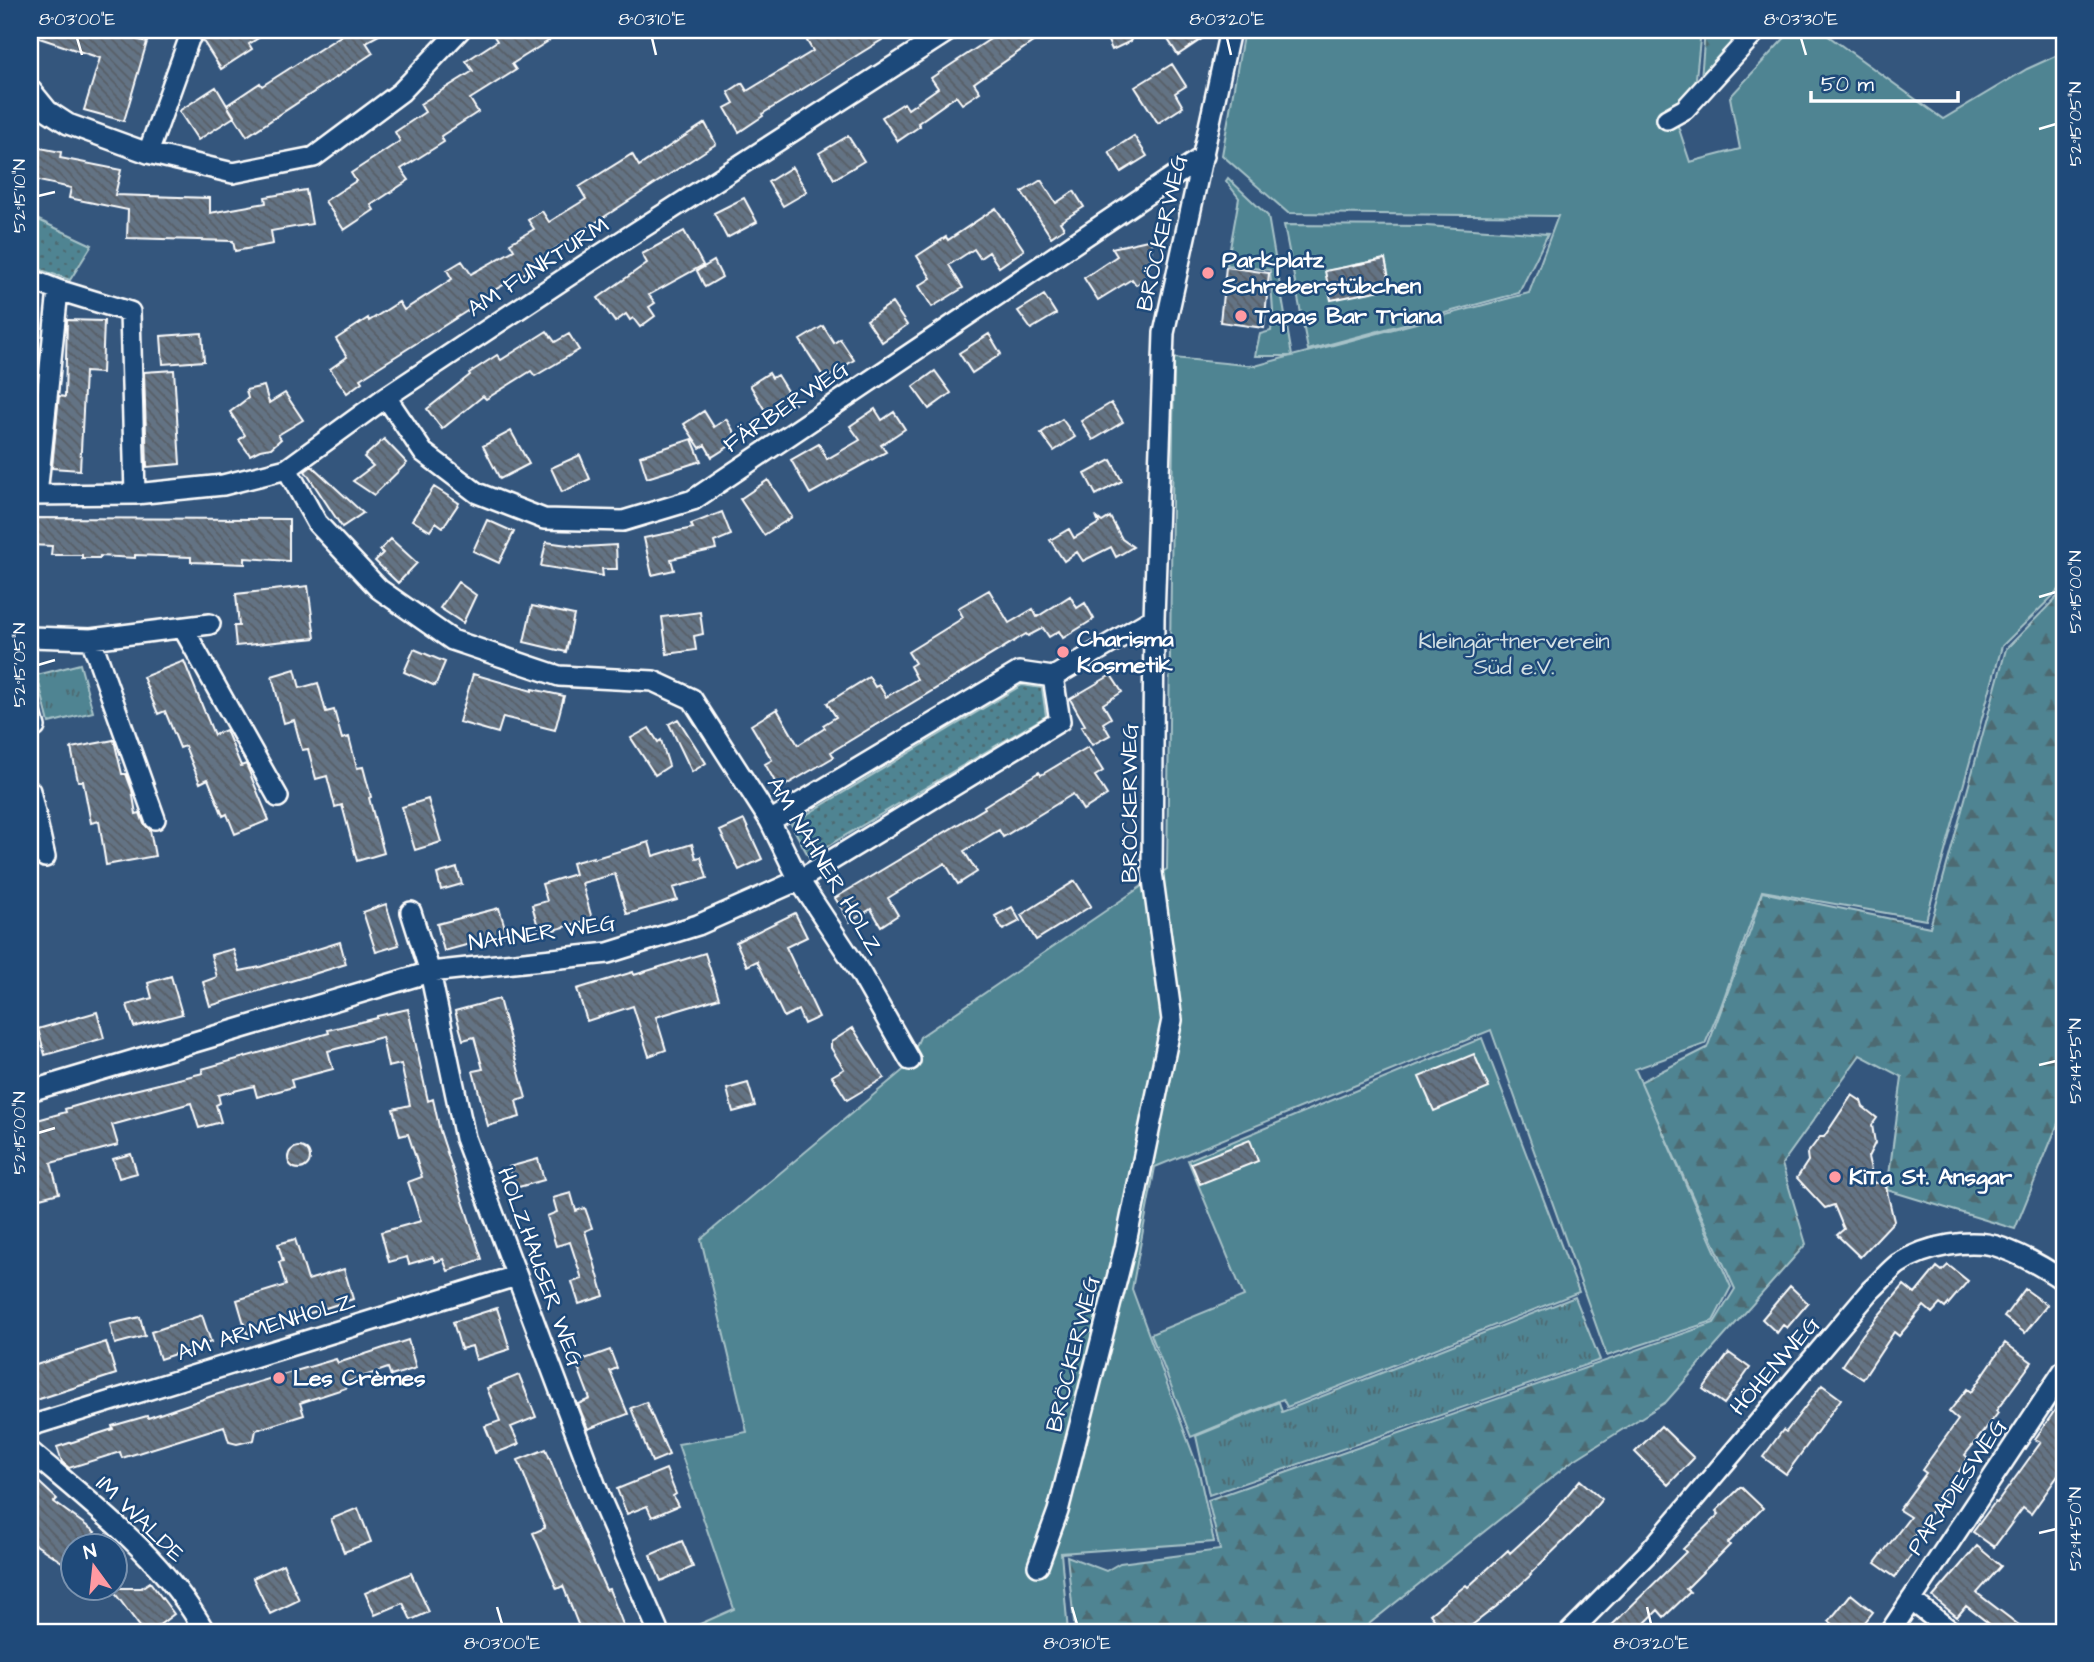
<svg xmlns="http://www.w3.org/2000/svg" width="2094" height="1662" font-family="'Architects Daughter',sans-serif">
  <defs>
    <pattern id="grass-dots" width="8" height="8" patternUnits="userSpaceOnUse" patternTransform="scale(1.75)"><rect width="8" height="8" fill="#4f8492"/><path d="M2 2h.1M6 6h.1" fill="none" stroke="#4e6b72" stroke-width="1.8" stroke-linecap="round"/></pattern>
    <pattern id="forest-firs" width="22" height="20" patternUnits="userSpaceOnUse" patternTransform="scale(1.75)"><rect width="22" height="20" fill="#4f8492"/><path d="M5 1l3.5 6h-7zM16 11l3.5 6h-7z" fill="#4e6b72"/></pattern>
    <pattern id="park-tufts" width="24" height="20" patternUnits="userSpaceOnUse" patternTransform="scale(1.75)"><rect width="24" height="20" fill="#4f8492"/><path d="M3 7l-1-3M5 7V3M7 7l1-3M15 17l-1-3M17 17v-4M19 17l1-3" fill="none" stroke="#4e6b72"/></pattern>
    <pattern id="building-back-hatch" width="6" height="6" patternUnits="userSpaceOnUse" patternTransform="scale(1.75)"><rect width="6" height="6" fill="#647384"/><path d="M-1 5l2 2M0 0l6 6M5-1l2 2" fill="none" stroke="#575e65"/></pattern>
  </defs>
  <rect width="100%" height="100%" fill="#34567d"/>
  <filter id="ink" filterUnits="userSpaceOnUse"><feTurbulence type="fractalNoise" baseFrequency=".0143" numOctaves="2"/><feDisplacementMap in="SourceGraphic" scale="14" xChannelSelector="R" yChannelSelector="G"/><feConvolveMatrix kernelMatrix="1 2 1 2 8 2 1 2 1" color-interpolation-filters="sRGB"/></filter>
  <g filter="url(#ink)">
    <path fill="url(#grass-dots)" stroke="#a7c2c8" stroke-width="2" d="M30 216 92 245 70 280 30 266Z
      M1022 685 1042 688 1046 716 809 857 791 824Z"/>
    <path fill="url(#forest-firs)" stroke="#a7c2c8" stroke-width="2" d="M1705 30H1747L1701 79Z
      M2064 590V1109L2015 1229 1887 1190 1902 1077 1860 1055 1782 1164 1806 1244 1666 1402 1571 1462 1359 1632H1075L1067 1556 1106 1571 1120 1563 1220 1550 1208 1500 1714 1323 1735 1289 1640 1082 1707 1048 1751 929 1762 892 1930 927 2006 649Z"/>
    <path fill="url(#park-tufts)" stroke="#a7c2c8" stroke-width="2" d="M80 664 93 712 49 723 37 675Z
      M1575 1297 1600 1360 1209 1495 1196 1436 1279 1402 1282 1412Z"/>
    <path fill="#4f8492" stroke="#a7c2c8" stroke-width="2" fill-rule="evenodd" d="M1244 30H1701L1695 87 1672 108 1690 162 1740 149 1730 97 1792 30H1820L1943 119 2027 69 2064 52V585L2002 646 1926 920 1762 891 1720 1009 1705 1044 1635 1069 1731 1287 1713 1321 1607 1356 1491 1030 1155 1167 1132 1289 1198 1468 1214 1542 1061 1553 1068 1632H682L734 1609 678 1444 747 1432 701 1239 907 1067 920 1037 1167 869 1174 358 1255 366 1291 356H1255L1260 334 1271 331 1273 311 1270 270 1227 265 1239 198 1226 181 1228 178 1268 216 1292 356 1529 293 1558 216 1288 213 1222 155Z
      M1284 225 1426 226 1548 234 1519 293 1308 350ZM1385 259 1391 288 1331 299 1326 271Z
      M1482 1038 1579 1292 1287 1407 1283 1399 1191 1437 1151 1334 1244 1296 1188 1160Z"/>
    <path fill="url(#building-back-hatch)" stroke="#fff" stroke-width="2" d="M30 30H103L147 42 124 121 84 110 100 58 30 35Z
      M219 30H271L249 44 252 49 221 69 203 41Z
      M350 30H388L366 42 373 53 247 136 227 105 260 83 262 86Z
      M490 30H543L550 40 512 64 516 70 470 99 478 112 441 136 444 142 401 169 409 180 371 205 374 210 344 230 325 201 356 181 351 173 400 141 395 132 425 112 420 104 473 71 466 61 497 41Z
      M826 30H898L762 114 763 116 739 132 725 108 734 103 728 92 742 83 747 91 813 51 807 41Z
      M1004 30H1050L974 83 980 92 962 104 956 96 918 123 920 126 898 141 882 117 904 103 908 109 938 88 931 78Z
      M1103 30H1126L1131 41 1112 50Z
      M1173 30H1215L1178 55 1165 35Z
      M1172 64 1186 86 1175 93 1183 107 1158 123 1135 87Z
      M216 87 234 117 198 140 179 111Z
      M705 123 716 144 535 262 537 266 484 296 486 299 360 379 362 382 347 393 330 369 347 357 336 339 368 318 369 321 399 302 404 310 452 279 447 270 462 261 471 274 514 250 510 243 534 229 528 220 542 211 549 222 586 199 579 187 632 154 639 166Z
      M848 136 864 161 834 179 819 153Z
      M1134 136 1147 156 1121 172 1109 152Z
      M30 146 61 152 60 158 121 170 115 195 210 198V213L266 203 265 197 306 190 312 224 271 231 273 244 235 251 233 241 127 238 128 210 69 198 71 188 30 179Z
      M792 167 807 192 783 206 768 182Z
      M1041 180 1056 203 1074 191 1084 207 1060 222 1064 228 1051 237 1022 192Z
      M744 198 757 222 727 238 714 213Z
      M996 208 1024 250 999 267 989 252 980 258 974 249 949 265 963 288 932 307 919 286 931 278 917 256 946 237 948 240Z
      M684 231 703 265 649 295 655 303 649 307 655 316 640 327 633 318 630 320 626 314 615 322 598 298 647 263 642 254Z
      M1152 239 1151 258 1147 278 1136 285 1132 279 1098 300 1084 278 1117 256 1112 248Z
      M1385 259 1391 288 1331 300 1325 271Z
      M714 261 722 277 705 287 697 271Z
      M1226 267 1269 273 1264 328 1220 322Z
      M1044 295 1056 314 1031 329 1018 311Z
      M892 303 907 325 882 342 867 320Z
      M67 320 104 321 102 373 85 372 80 470 52 468 59 396 65 397Z
      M823 326 834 343 840 339 854 360 825 379 800 340Z
      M547 331 555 342 569 334 579 350 535 376 531 371 486 399 483 396 442 429 427 409 470 375 469 373 497 355 501 360Z
      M202 333 204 361 163 364 161 336Z
      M989 334 1001 354 972 373 959 353Z
      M174 370 180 464 147 467 144 372Z
      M935 371 951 393 929 409 913 387Z
      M769 373 772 378 777 375 795 404 770 419 750 385Z
      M264 386 269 403 285 393 303 420 278 435 281 439 271 448 260 450 250 455 239 440 245 435 230 412 248 398 246 390Z
      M1111 403 1123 422 1093 440 1081 421Z
      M875 409 882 420 894 412 905 429 881 445 886 452 810 494 791 460 819 444 827 459 860 440 850 426Z
      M704 411 714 427 726 419 739 440 712 457 705 445 700 448 684 424Z
      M1062 419 1075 437 1054 451 1041 433Z
      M511 431 529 464 500 479 483 446Z
      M384 439 407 463 374 495 353 481 373 466 364 457Z
      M692 439 701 461 647 478 640 456Z
      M580 455 590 479 562 492 551 468Z
      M1111 460 1122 481 1096 495 1085 474Z
      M312 466 363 513 342 527 305 471Z
      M768 480 792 517 764 535 740 499Z
      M434 487 459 503 443 527 436 522 430 531 412 520Z
      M722 512 731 535 714 542 716 549 671 559 674 570 652 575 644 538 693 528 691 524Z
      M1110 517 1122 539 1133 547 1116 557 1111 547 1083 561 1077 552 1064 561 1050 540 1069 529 1074 538 1099 523 1097 518 1102 522Z
      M30 518 289 519V561L245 558V564L191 562V557L135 555V558L100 556V558H82V555H51L52 546 30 545Z
      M487 520 514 532 499 563 473 551Z
      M391 539 417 563 398 583 375 561 383 553 380 550Z
      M546 542 583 547 616 545 617 569H602L603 576 541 566Z
      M458 582 476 595 463 623 440 608Z
      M308 586 315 638 236 646 234 626H239L236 594Z
      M989 590 1009 623 1033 609 1037 617 1070 596 1077 608 1085 603 1094 619 1063 638 1059 631 1049 637 1043 628 1028 636 1026 634 831 752 834 757 779 789 765 764 772 760 751 725 777 709 798 745 825 728 823 725 836 717 827 703 869 677 875 687 879 685 886 697 917 679 910 666 915 663 908 652 958 621 963 617 958 608Z
      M532 606 574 615 566 652 524 642Z
      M700 612 703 634 694 636 696 650 667 654 662 617Z
      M414 649 445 662 435 686 404 672Z
      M184 661 214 735 226 730 241 766 246 764 248 769 269 820 235 834 227 814 223 816 208 779 200 783 185 746 180 748 165 711 158 714 143 677Z
      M295 669 300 688 318 683 326 712 334 710 342 739 349 737 357 768 363 767 371 797 369 798 384 853 357 861 342 805 335 807 327 776 316 779 308 749 302 750 294 720 284 723 272 676Z
      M473 674 532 691V689L564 696 555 730 503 717 498 733 459 722Z
      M1111 675 1122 692 1103 704 1111 718 1103 723 1110 735 1092 745 1081 727 1085 725 1070 699Z
      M678 719 706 763 692 772 669 724Z
      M649 728 658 742 661 740 669 766 655 775 631 738Z
      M114 740 122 774H126L132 790 136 814 140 813 144 824 150 830 155 856 106 865 99 821 91 823 83 781H78L71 748Z
      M1088 747 1103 771 1095 776 1107 795 1083 810 1073 794 1003 837 999 830 964 851 977 872 958 884 945 863 888 898 898 915 881 926 871 909 850 922 835 898 985 808 984 806 1039 772 1041 775Z
      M428 799 441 842 415 850 402 807Z
      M744 820 762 859 739 870 720 831Z
      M649 842 653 856 692 844 696 858 701 857 707 878 673 888 677 900 627 914 615 874 582 883 592 919 540 934 532 905 547 901 542 884 575 874 572 863 593 857V859Z
      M457 868 462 884 441 890 437 874Z
      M1075 881 1091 906 1036 940 1021 915Z
      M386 904 399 945 376 952 363 912Z
      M1012 907 1020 921 1003 930 995 916Z
      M499 908 507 934 444 951 437 924Z
      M795 913 807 937 786 947 819 1017 804 1024 798 1010 784 1017 757 961 747 966 736 942Z
      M340 942 346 964 210 1006 203 982 217 977 211 955 233 949 240 971 260 967Z
      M705 953 719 998 656 1017 666 1050 649 1056 633 1006 587 1021 577 989 633 972 634 975Z
      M171 976 182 1014 134 1027 127 1005 152 998 148 983Z
      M499 999 526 1098 516 1101 520 1117 488 1126 473 1071 483 1069 474 1037 463 1040 455 1011Z
      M408 1009 428 1101 433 1099 440 1131 482 1259 448 1271 443 1259 435 1262 433 1257 409 1264 407 1257 389 1262 381 1232 421 1221 408 1182 422 1177 408 1134 400 1136 393 1109 410 1105 401 1064 388 1067 382 1037 328 1051 333 1069 291 1080 293 1087 257 1097 254 1086 218 1095 220 1103 216 1105 221 1122 199 1128 191 1103 112 1125 118 1145 51 1163 59 1193 36 1199 30 1173V1122L66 1112 65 1109 110 1096 203 1073 202 1069 329 1033 328 1030 377 1018V1016Z
      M97 1012 104 1038 45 1055 38 1029Z
      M853 1028 884 1078 847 1100 832 1076 844 1069 831 1048V1042Z
      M1474 1054 1489 1088 1434 1111 1419 1077Z
      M748 1083 755 1106 733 1112 727 1089Z
      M1852 1095 1861 1101 1863 1107 1877 1118 1872 1125 1875 1143 1868 1157 1874 1183H1885L1894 1221 1860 1257 1837 1235 1844 1229 1834 1205 1825 1208 1797 1178 1808 1161 1807 1154 1820 1137H1824Z
      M1250 1140 1258 1161 1200 1184 1191 1163Z
      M288 1158a11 11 0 1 1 22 0a11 11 0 1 1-22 0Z
      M131 1154 137 1173 119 1178 113 1159Z
      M538 1159 544 1180 515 1188 509 1167Z
      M571 1193 576 1211 585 1208 592 1228 585 1231 604 1296 579 1304 572 1282 582 1279 570 1242 556 1246 547 1216 557 1212 553 1198Z
      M295 1239 308 1280 344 1269 353 1299 247 1334 237 1300 286 1285 279 1262 283 1261 278 1244Z
      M1948 1265 1968 1281 1945 1308 1940 1304 1932 1313 1924 1306 1899 1336 1894 1332 1863 1379 1842 1365 1863 1334 1904 1285 1915 1294 1937 1267 1942 1271Z
      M1790 1286 1808 1303 1787 1328 1783 1325 1777 1333 1762 1319Z
      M2025 1289 2047 1305 2025 1333 2004 1317Z
      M497 1308 510 1349 476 1360 472 1346 461 1349 453 1322Z
      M202 1315 211 1342 160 1359 151 1332Z
      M140 1317 145 1336 115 1344 110 1324Z
      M408 1340 416 1368 391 1376 388 1368 344 1383 346 1388 300 1403 304 1415 256 1430 254 1440 237 1444 229 1442 224 1426 122 1458 120 1452 69 1468 62 1462 57 1447 113 1429 112 1426 147 1416 148 1418 215 1395 336 1359 338 1363Z
      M106 1342 116 1374 30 1402V1367Z
      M2005 1343 2032 1362 1996 1411 1998 1413 1965 1455 1968 1458 1908 1545 1915 1550 1895 1577 1875 1563 1910 1517 1899 1510 1926 1473 1922 1470 1958 1420 1949 1412 1967 1389 1971 1392Z
      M610 1350 617 1368 610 1371 628 1414 588 1429 578 1404 590 1399 576 1362Z
      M1729 1353 1750 1368 1724 1404 1703 1389Z
      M519 1375 536 1417 511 1427 519 1444 496 1453 485 1426 500 1421 487 1388Z
      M1822 1385 1841 1399 1786 1474 1763 1457 1783 1430 1786 1432Z
      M2064 1397V1467L2031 1514 2023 1508 1994 1547 1973 1532 1995 1502 1997 1503 2041 1442 2035 1439Z
      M646 1402 669 1455 652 1462 631 1408Z
      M1661 1426 1694 1458 1668 1485 1635 1452Z
      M546 1449 567 1502 606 1590 609 1589 626 1632H581L563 1586 557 1589 533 1533 545 1528 518 1460Z
      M666 1469 676 1494 673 1496 678 1506 652 1517 647 1506 627 1514 617 1489Z
      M30 1474 57 1499 54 1502 95 1532 85 1546H74V1570L30 1541Z
      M1580 1480 1602 1499 1582 1523 1530 1574 1531 1575 1497 1606 1463 1632H1419L1434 1619 1430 1614 1466 1585 1468 1587 1508 1550 1510 1553 1549 1517Z
      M1741 1487 1763 1508 1728 1543 1730 1545 1686 1589 1690 1592 1664 1617 1658 1610 1636 1632H1605L1686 1552 1683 1549 1719 1514 1716 1511Z
      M358 1508 371 1542 344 1552 331 1519Z
      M682 1541 693 1567 661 1581 650 1555Z
      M1977 1546 2001 1566 1977 1593 2028 1632H2000L1966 1606 1957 1617 1933 1597Z
      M283 1564 299 1600 270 1614 253 1578Z
      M411 1573 429 1612 411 1620 403 1603 375 1615 365 1593Z
      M150 1582 174 1614 150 1632H144L111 1588H141Z
      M1851 1594 1873 1612 1857 1632H1843L1829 1621Z"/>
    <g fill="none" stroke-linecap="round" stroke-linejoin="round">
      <defs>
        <path id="street" d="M30 89 48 111 68 124 148 153 233 173 314 157 401 92 460 30
          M1667 119 1685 109 1757 30
          M148 153 189 39 195 30
          M30 279 58 290 130 312 135 494
          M386 397 423 452 477 493 544 519 623 521 693 500 1204 156
          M287 469 317 523 379 589 452 640 559 676 653 681 692 699 770 821 799 880 861 974 910 1060
          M30 495 135 494 223 485 287 469 386 397 591 261 950 30
          M37 495 58 290
          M183 628 278 797
          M30 637 91 639 210 624
          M91 639 155 819
          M1053 677 1154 618
          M30 709 35 727 30 728
          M30 791 45 857
          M411 912 430 972 465 1138 601 1500 657 1628
          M30 1091 430 972 608 953 698 925 799 880 1060 721 1053 677 1019 672 770 821
          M30 1426 516 1276
          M30 1451C93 1505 164 1558 205 1632
          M1038 1566 1058 1511 1125 1247 1172 1020 1152 872 1154 618 1164 333 1230 30
          M1911 1600 1952 1632
          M1570 1632 1648 1553 1871 1290C1880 1282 1889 1271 1898 1264 1925 1246 1972 1237 2002 1248 2024 1256 2045 1268 2064 1281
          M1890 1632 2064 1370"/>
      </defs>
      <use href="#street" stroke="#fff" stroke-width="24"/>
      <use href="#street" stroke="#1f4a7a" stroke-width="19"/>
    </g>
  </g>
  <path fill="none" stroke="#fff" stroke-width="2.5" d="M77 38 82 55M652 38 656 55M1227 38 1231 55M1801 38 1806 55M2039 129 2056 124M38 196 55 192M2039 597 2056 592M38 665 55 660M2039 1065 2056 1061M38 1133 55 1128M2039 1533 2056 1529M497 1607 502 1624M1072 1607 1077 1624M1647 1607 1651 1624"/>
  <g fill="#ff9aa2" stroke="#1f4a7a" stroke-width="2.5">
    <circle cx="1208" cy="273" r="7"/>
    <circle cx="1241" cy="316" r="7"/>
    <circle cx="1063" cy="652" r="7"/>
    <circle cx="1835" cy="1177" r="7"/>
    <circle cx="279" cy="1378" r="7"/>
  </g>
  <g text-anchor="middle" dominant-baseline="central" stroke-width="5" stroke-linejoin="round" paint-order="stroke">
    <g font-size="23" fill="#fff" stroke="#1f4a7a">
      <text transform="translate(1162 233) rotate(-77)">BRÖCKERWEG</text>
      <text transform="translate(538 267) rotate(-33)">AM FUNKTURM</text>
      <text transform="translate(786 407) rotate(-34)">FÄRBERWEG</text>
      <text transform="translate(1130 803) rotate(-90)">BRÖCKERWEG</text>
      <text transform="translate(825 866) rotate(59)">AM NAHNER HOLZ</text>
      <text transform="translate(542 933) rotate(-8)">NAHNER WEG</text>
      <text transform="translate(540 1267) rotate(70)">HOLZHAUSER WEG</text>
      <text transform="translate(266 1327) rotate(-17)">AM ARMENHOLZ</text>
      <text transform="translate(1073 1354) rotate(-76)">BRÖCKERWEG</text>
      <text transform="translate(1775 1366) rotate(-49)">HÖHENWEG</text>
      <text transform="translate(1957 1487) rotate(-56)">PARADIESWEG</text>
      <text transform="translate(140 1519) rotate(44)">IM WALDE</text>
    </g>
    <g font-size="23" font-weight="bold" fill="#fff" stroke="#1f4a7a" text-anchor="start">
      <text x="1222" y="260">Parkplatz<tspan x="1222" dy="26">Schreberstübchen</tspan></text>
      <text x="1255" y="316">Tapas Bar Triana</text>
      <text x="1077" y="639">Charisma<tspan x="1077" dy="26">Kosmetik</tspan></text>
      <text x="1849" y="1177">KiTa St. Ansgar</text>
      <text x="293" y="1378">Les Crèmes</text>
    </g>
    <g font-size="23" fill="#d3e0e4" stroke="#1f4a7a">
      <text x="1514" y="641">Kleingärtnerverein<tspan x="1514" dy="26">Süd e.V.</tspan></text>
    </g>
  </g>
  <rect width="2094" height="1662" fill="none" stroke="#1f4a7a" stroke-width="77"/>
  <g transform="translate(94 1567) rotate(345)"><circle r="33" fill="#1f4a7a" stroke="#7992af" stroke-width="2"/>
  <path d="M0-5L12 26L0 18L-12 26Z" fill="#ff9aa2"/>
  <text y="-10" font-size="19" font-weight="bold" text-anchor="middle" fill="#ffffff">N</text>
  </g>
  <path d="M1811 91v10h147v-10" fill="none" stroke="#ffffff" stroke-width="3.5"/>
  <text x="1821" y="91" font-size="21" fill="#ffffff" stroke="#1f4a7a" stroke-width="5" paint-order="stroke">50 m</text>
  <rect x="38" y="38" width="2018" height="1586" fill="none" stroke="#fff" stroke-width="2.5"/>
  <g font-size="18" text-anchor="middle" fill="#fff">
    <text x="77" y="25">8°03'00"E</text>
    <text x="652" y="25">8°03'10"E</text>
    <text x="1227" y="25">8°03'20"E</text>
    <text x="1801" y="25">8°03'30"E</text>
    <text transform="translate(2075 124) rotate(-90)" y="6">52°15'05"N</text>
    <text transform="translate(19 196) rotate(-90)" y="6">52°15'10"N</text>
    <text transform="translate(2075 592) rotate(-90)" y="6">52°15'00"N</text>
    <text transform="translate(19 665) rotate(-90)" y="6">52°15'05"N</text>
    <text transform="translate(2075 1061) rotate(-90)" y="6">52°14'55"N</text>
    <text transform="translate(19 1133) rotate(-90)" y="6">52°15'00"N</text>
    <text transform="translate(2075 1529) rotate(-90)" y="6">52°14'50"N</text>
    <text x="502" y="1649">8°03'00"E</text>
    <text x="1077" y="1649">8°03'10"E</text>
    <text x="1651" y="1649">8°03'20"E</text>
  </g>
</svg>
